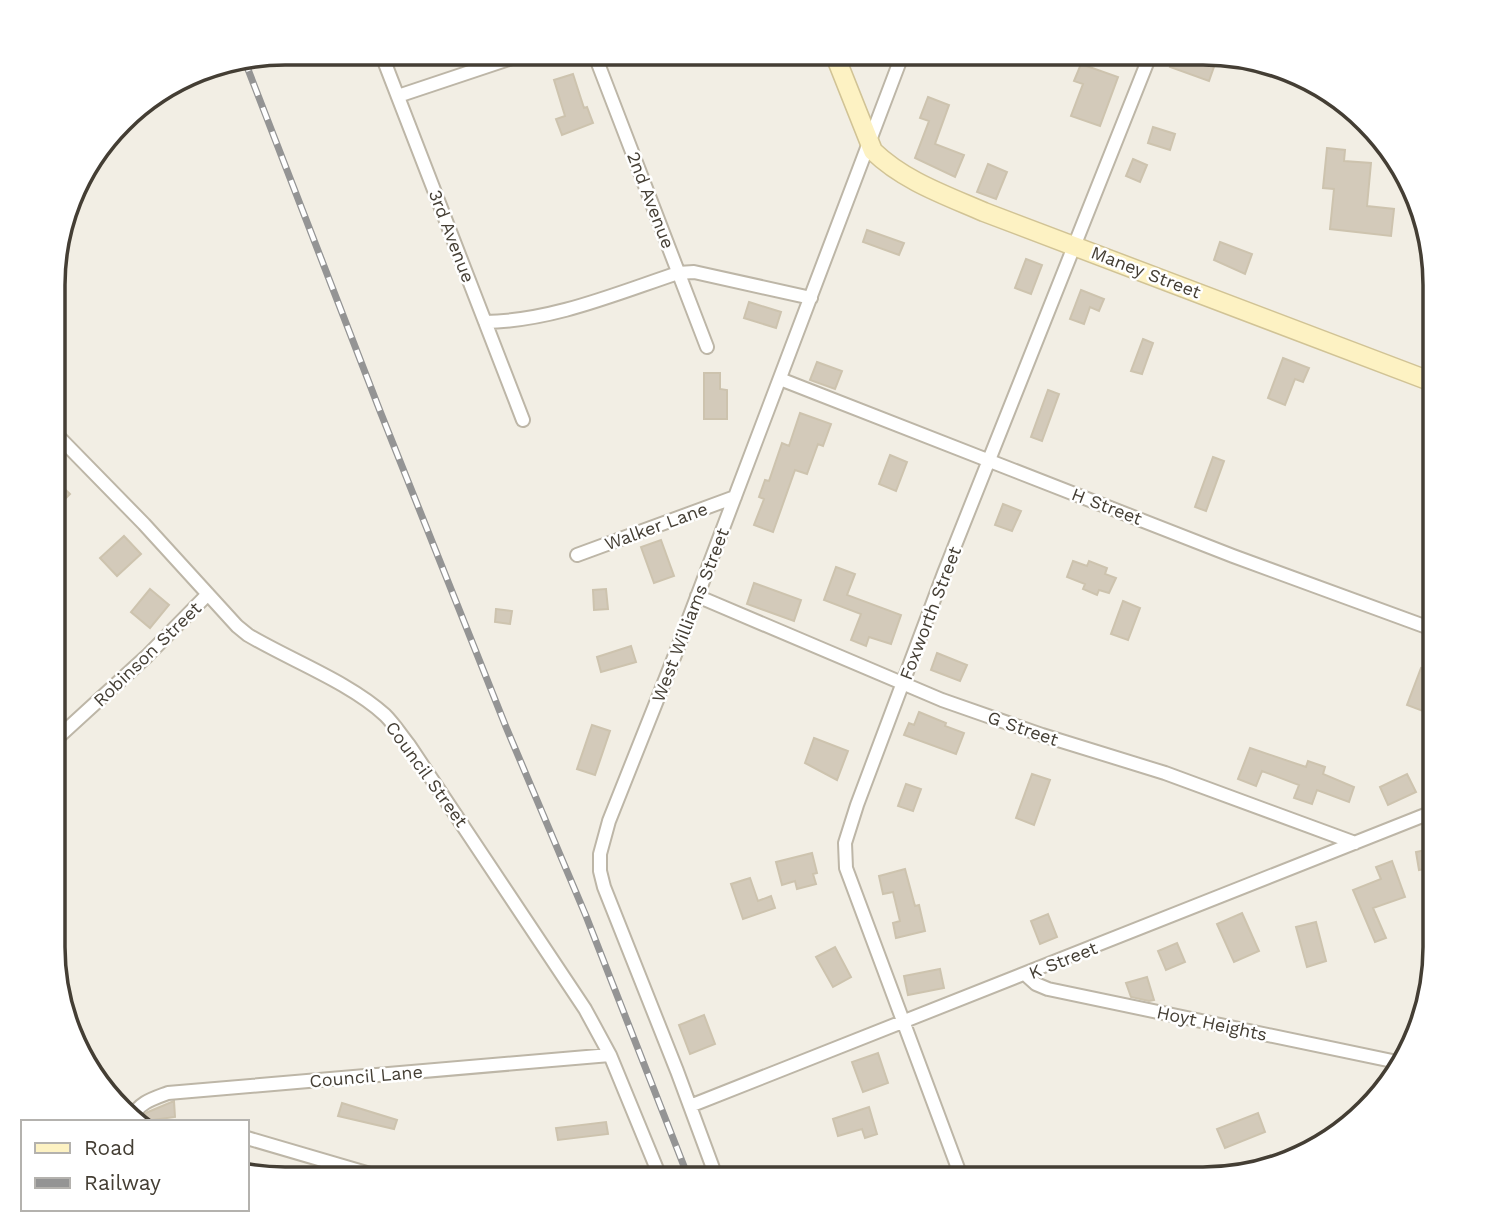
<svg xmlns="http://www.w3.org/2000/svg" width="1488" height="1232" font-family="'Work Sans',sans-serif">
  <rect width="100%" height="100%" fill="#f2eee4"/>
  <path fill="#d3caba" stroke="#cdc3ae" stroke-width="2" d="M1175 53H1194L1216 61 1209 81 1170 67Z
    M1081 64 1118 77 1100 126 1071 116 1083 84 1074 81Z
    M573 74 584 108 587 107 593 123 562 135 556 119 565 116 554 80Z
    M928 97 949 105 935 144 964 155 955 177 915 158 929 121 920 118Z
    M1153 127 1175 134 1170 150 1148 143Z
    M1327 148 1345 150 1344 161 1371 163 1367 206 1394 209 1391 236 1330 229 1334 189 1323 188Z
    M1133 159 1147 165 1140 182 1126 176Z
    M988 164 1007 172 996 199 977 192Z
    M867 230 904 243 899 255 863 242Z
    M1220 242 1252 254 1245 274 1214 260Z
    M1026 259 1042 265 1031 294 1015 288Z
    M1081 290 1104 299 1099 311 1090 307 1084 324 1070 319Z
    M749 302 781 312 776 328 744 318Z
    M1143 339 1153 343 1142 374 1131 371Z
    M1283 358 1309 368 1303 382 1295 379 1285 405 1268 398Z
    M817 362 842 371 835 389 810 380Z
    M704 373H720V389L727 390V419H704Z
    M1048 390 1059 394 1042 441 1031 437Z
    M800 413 831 424 823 446 818 444 807 474 795 470 773 532 754 525 764 499 759 497 765 480 769 481 782 443 789 446Z
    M890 455 907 462 896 491 879 484Z
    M1213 457 1224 461 1206 511 1195 507Z
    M54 479 70 494 54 510Z
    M1003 504 1021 511 1012 531 995 525Z
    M124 536 141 554 117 576 100 558Z
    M661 540 674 576 654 583 641 547Z
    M1073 561 1087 566 1089 561 1107 568 1105 574 1116 578 1109 593 1099 590 1097 595 1083 589 1085 584 1067 577Z
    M836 567 855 574 847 595 901 615 891 644 869 637 866 646 851 640 861 614 824 600Z
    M754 583 801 600 794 621 747 604Z
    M150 589 169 605 150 628 131 612Z
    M606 589 608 609 594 610 593 590Z
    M1123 601 1140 608 1128 640 1111 634Z
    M496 609 512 611 510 624 495 622Z
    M631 646 636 662 601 672 597 657Z
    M937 653 967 665 960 681 931 670Z
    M1421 668 1435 674V680L1423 711 1407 705Z
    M919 712 946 723 945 726 964 733 956 754 904 735 909 723 914 725Z
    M592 725 610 731 595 775 577 769Z
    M814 738 848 751 837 780 805 763Z
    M1250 748 1306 767 1308 761 1325 767 1323 774 1354 787 1349 802 1317 790 1312 804 1294 798 1299 785 1262 771 1256 786 1238 779Z
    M1032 774 1050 780 1034 825 1016 818Z
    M1407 774 1416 792 1388 805 1380 787Z
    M906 784 921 789 913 811 898 806Z
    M1431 849 1434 867 1419 870 1416 852Z
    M812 853 817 873 813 874 816 884 797 889 795 881 782 885 776 862Z
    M1392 861 1405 897 1373 908 1386 938 1375 942 1353 890 1381 879 1376 867Z
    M905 869 915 906 919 905 925 931 896 938 893 923 900 921 893 892 883 894 879 876Z
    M750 878 758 901 771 896 775 908 743 919 731 884Z
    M1242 913 1259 951 1234 962 1217 924Z
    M1048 914 1057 937 1040 944 1031 921Z
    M1316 922 1326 961 1307 967 1296 927Z
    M1177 943 1185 962 1166 970 1158 951Z
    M835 947 851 977 833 987 816 957Z
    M940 969 944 988 908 995 904 976Z
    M1147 977 1154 1000 1149 1001 1131 997 1126 983Z
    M704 1015 715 1044 690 1054 679 1025Z
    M878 1053 888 1083 863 1092 852 1062Z
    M174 1101 175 1117 145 1121V1114L148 1112Z
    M342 1103 397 1120 394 1129 338 1116Z
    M869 1107 877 1134 865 1138 862 1129 838 1136 833 1119Z
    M1258 1113 1265 1132 1225 1148 1217 1129Z
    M606 1122 608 1134 558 1140 556 1128Z"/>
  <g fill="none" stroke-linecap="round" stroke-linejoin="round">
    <defs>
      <path id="street" d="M381 53 523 420
        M594 53 707 347
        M398 96 527 53
        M485 322C552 321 615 294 678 273L694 272 811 298
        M780 379 1233 556 1435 630
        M54 432 144 524 237 626 248 635C290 660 349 682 385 715 394 724 401 735 409 745L585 1009 610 1055 661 1179
        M577 555 735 497
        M697 596 942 700 1042 735 1165 773 1355 843
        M54 741 147 656 208 594
        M1026 975 1036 984 1048 989 1402 1063
        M690 1106 1435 811
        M131 1118C140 1102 152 1099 168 1093L610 1055
        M247 1138 387 1179
        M717 1179 677 1071 604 887 600 871V854L609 821 675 655 903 53
        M962 1179 846 868 845 843 857 805 944 573 1151 53"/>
      <path id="secondary" d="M834 53 873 151C904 181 945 195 984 212L1435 383
        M1434 383 1435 281"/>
    </defs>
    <use href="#street" stroke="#bdb6a7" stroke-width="16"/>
    <use href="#secondary" stroke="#d1c395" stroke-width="21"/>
    <use href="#street" stroke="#fff" stroke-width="12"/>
    <use href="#secondary" stroke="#fdf2c3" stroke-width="18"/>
    <defs>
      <path id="rail" d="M244 59 380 411 506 727 586 916 689 1179"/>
    </defs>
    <use href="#rail" stroke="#949494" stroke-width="7"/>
    <use href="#rail" stroke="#fff" stroke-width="4.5" stroke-dasharray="13" stroke-linecap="butt"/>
  </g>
  <g text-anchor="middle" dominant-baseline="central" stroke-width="5" stroke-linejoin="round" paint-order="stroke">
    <g font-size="18" fill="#443e34" stroke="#fff">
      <text transform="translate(651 200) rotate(69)">2nd Avenue</text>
      <text transform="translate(452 236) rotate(69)">3rd Avenue</text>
      <text transform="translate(1146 272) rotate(21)">Maney Street</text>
      <text transform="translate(1107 506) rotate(21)">H Street</text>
      <text transform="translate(656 526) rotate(-20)">Walker Lane</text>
      <text transform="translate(930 613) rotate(-69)">Foxworth Street</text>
      <text transform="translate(690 615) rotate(-69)">West Williams Street</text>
      <text transform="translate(147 654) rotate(-44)">Robinson Street</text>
      <text transform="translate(1023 728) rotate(19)">G Street</text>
      <text transform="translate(427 774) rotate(54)">Council Street</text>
      <text transform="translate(1063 960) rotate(-22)">K Street</text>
      <text transform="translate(1212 1023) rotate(12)">Hoyt Heights</text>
      <text transform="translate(366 1076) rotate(-5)">Council Lane</text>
    </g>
  </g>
  <path d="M0 0H1488V1232H0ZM285 65H1203A220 220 0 0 1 1423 285V947A220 220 0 0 1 1203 1167H285A220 220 0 0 1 65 947V285A220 220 0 0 1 285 65Z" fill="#fff" fill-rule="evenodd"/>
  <path fill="none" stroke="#443e34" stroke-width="3.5" d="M285 65H1203A220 220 0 0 1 1423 285V947A220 220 0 0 1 1203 1167H285A220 220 0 0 1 65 947V285A220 220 0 0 1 285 65Z"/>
  <rect x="21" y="1120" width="228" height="91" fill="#ffffff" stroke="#b4b2ae" stroke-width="2"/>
  <rect x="35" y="1143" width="35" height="10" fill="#fdf2c3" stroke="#b4b2ae" stroke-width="2"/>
  <text x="84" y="1155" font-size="21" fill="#443e34">Road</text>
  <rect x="35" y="1178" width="35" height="10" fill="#949494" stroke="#b4b2ae" stroke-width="2"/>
  <text x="84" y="1190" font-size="21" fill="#443e34">Railway</text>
</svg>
